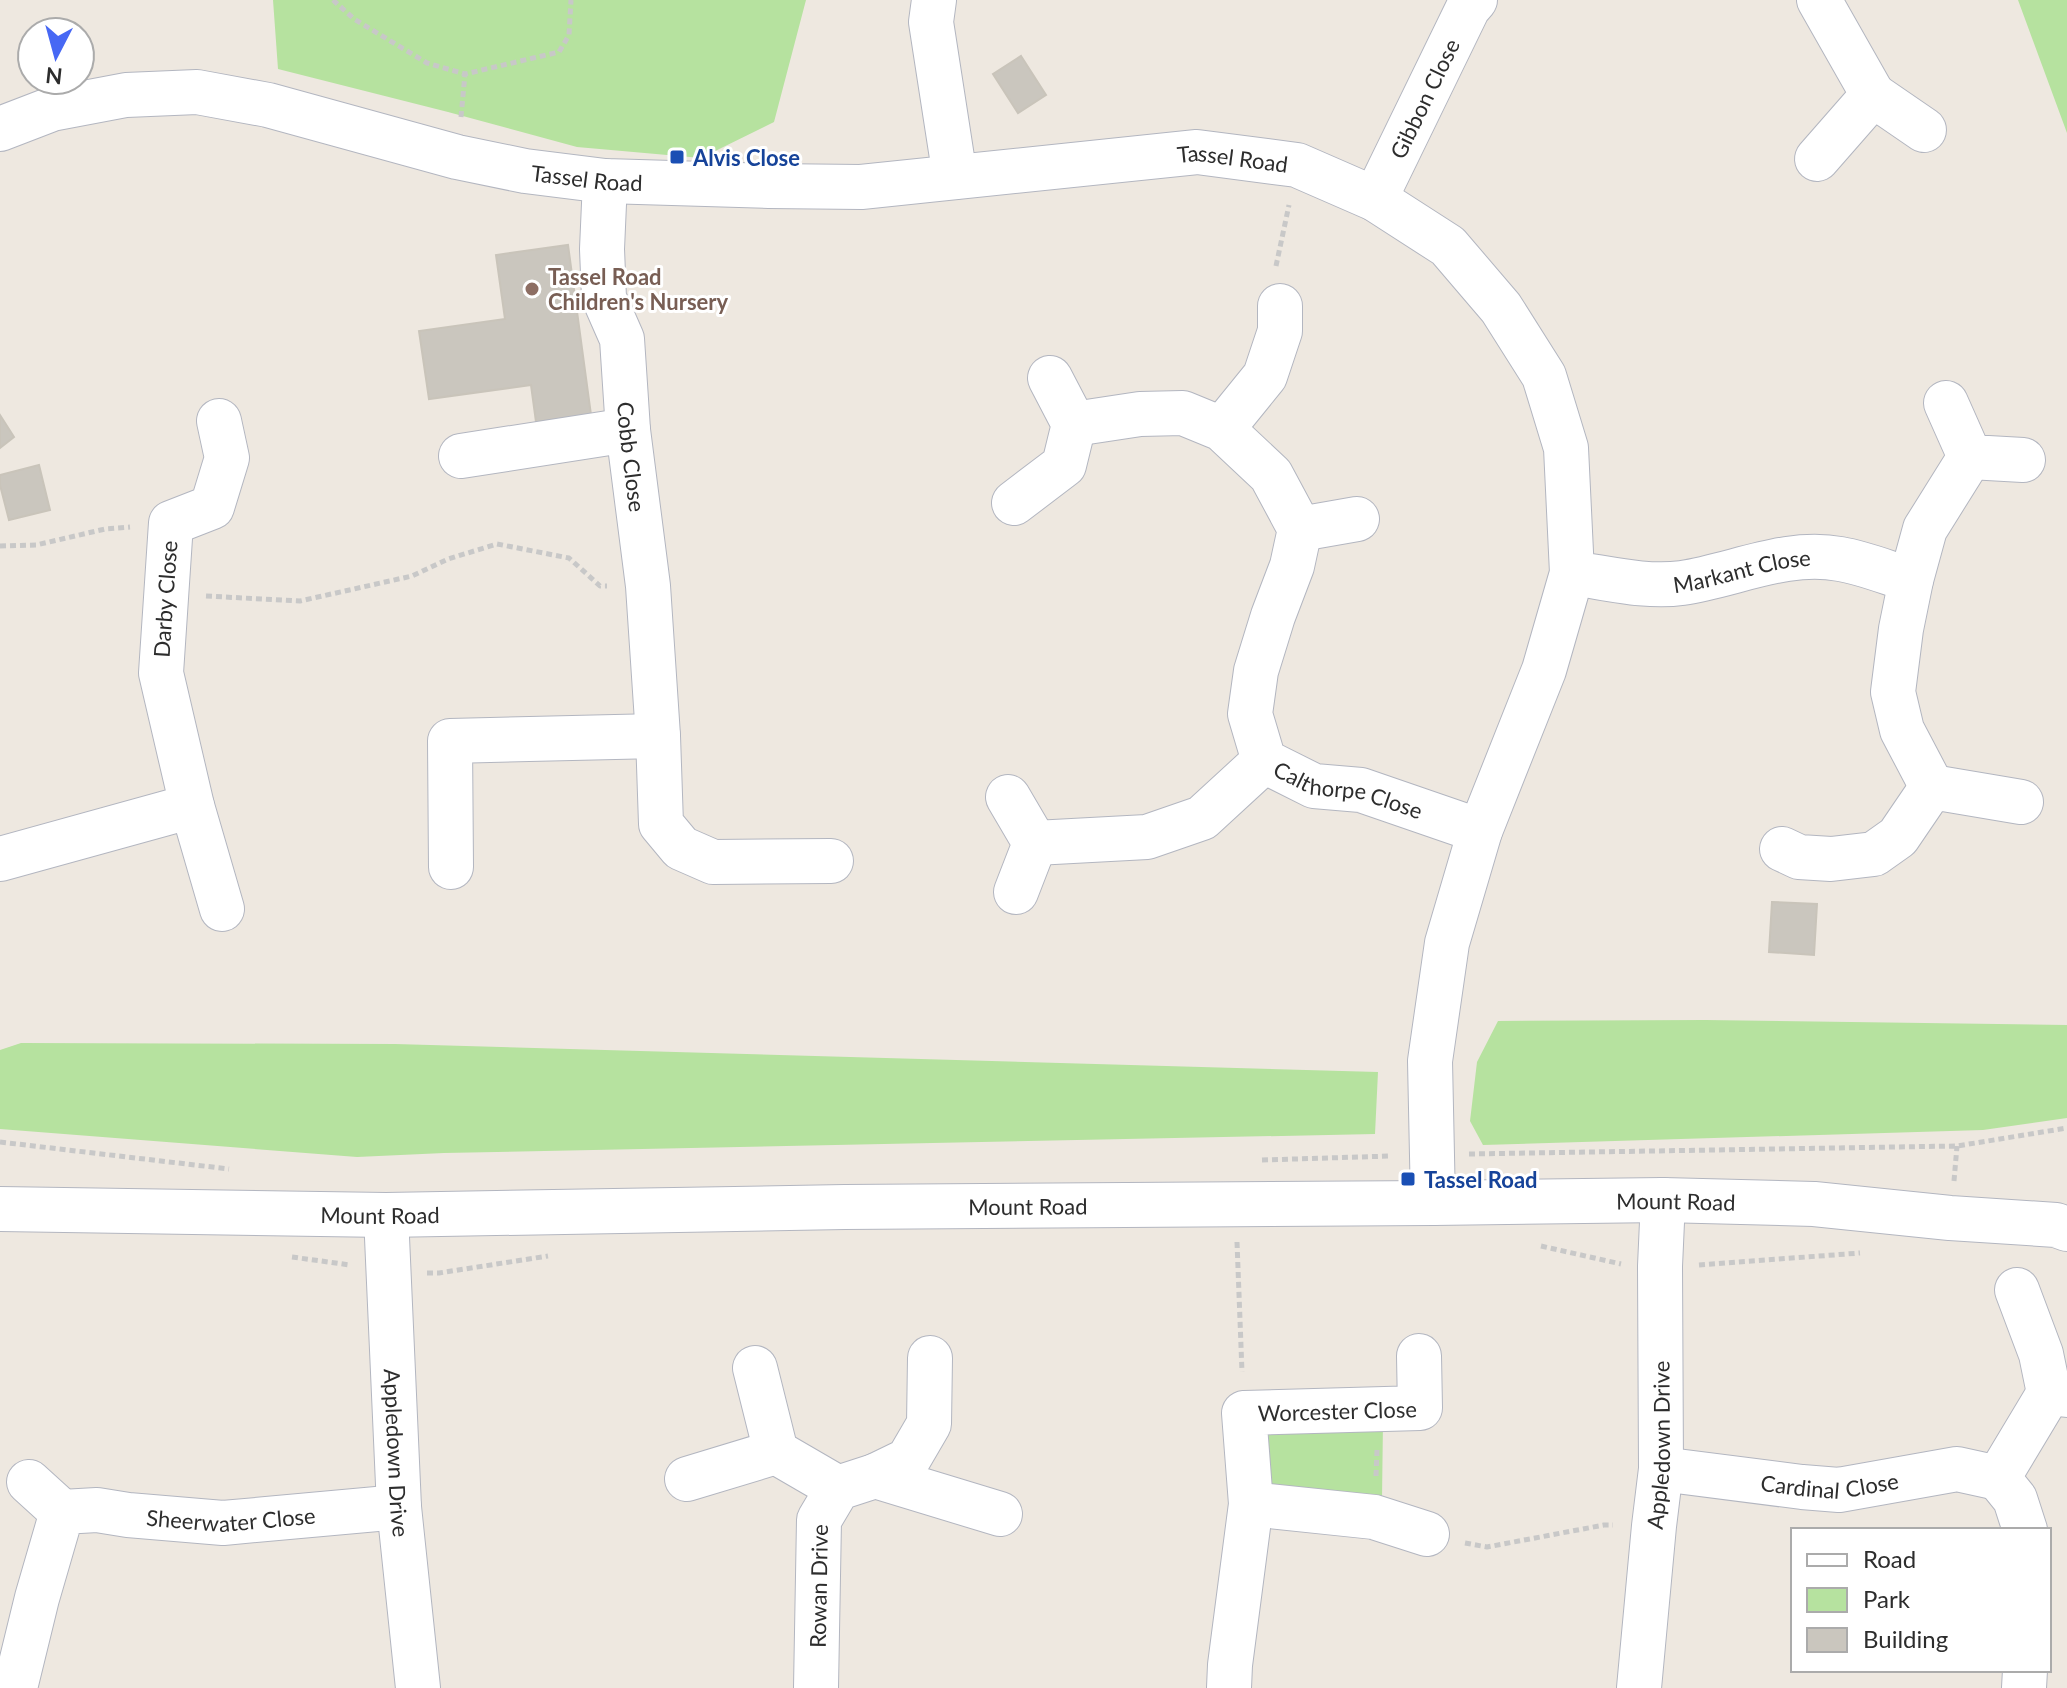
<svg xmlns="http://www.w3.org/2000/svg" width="2067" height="1688" font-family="Lato,sans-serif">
  <rect width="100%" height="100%" fill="#eee8e0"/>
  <path fill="#b6e29f" d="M273 0H806L774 122 701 158 577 147 448 112 278 69Z
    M2018 0H2067V133Z
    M1705 1020 2067 1025V1118L1983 1130 1483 1145 1470 1121 1477 1062 1498 1021Z
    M21 1043 395 1044 1378 1072 1375 1134 444 1153 357 1157 0 1129V1050Z
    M1259 1415 1383 1421 1382 1499 1257 1498Z"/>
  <path fill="#cac6be" stroke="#c9c4ba" stroke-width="2" d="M1021 56 1046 95 1018 113 993 74Z
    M568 245 591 415 536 422 531 385 429 399 419 331 505 319 496 255Z
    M0 415 14 437 0 448Z
    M39 465 50 510 9 520 0 485V475Z
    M1772 902 1817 904 1814 955 1769 952Z"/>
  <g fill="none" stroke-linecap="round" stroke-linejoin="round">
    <defs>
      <g id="minor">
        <path d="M934 0 931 22 955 177"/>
        <path d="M1819 0 1873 95"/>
        <path id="s1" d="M0 129 52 109 126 95 197 92 268 105 457 157 525 171 605 181 769 186 861 187 1197 152 1297 165 1375 199 1448 246 1501 308 1544 376 1566 448 1572 573 1544 670 1480 831 1447 943 1430 1061 1433 1203"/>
        <path d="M1817 159 1873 95 1924 130"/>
        <path id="s2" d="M605 181 602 249 604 298 622 339 628 430 648 586 658 736 661 824 681 848 713 862 831 861"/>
        <path id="s3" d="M1375 199 1468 8 1475 0"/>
        <path d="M1946 403 1970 457 2023 460"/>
        <path d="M219 421 227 458 212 507 171 523 161 673 192 806 222 909"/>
        <path id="s4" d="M1074 424 1140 414 1183 413 1222 429 1271 475 1300 529 1292 566 1273 616 1256 671 1250 714 1264 761 1314 786 1361 790 1480 831"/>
        <path d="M1222 429 1265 376 1280 331V306"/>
        <path d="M461 456 628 430"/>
        <path d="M1014 503 1064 465 1074 424 1050 378"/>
        <path d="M1300 529 1357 519"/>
        <path id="s5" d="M1572 573C1608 578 1646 588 1682 583 1735 575 1786 549 1840 559 1864 563 1888 573 1911 580"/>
        <path d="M1932 787 1902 730 1893 692 1901 629 1911 580 1925 529 1970 457"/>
        <path d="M1008 797 1035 843 1016 892"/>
        <path d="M1035 843 1147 837 1202 818 1264 761"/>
        <path d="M1782 849 1799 857 1831 859 1874 854 1898 837 1932 787 2021 802"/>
        <path d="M0 859 192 806"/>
        <path d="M451 867 450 741 658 736"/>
        <path id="s6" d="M0 1209 386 1215 845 1207 1433 1203 1663 1200 1814 1204 1950 1218 2056 1225 2067 1229"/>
        <path id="s7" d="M386 1215 399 1507 418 1688"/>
        <path d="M2017 1290 2041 1354 2049 1393 2067 1395"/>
        <path d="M755 1368 776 1452 838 1488"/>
        <path id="s8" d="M1661 1469 1802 1487 1839 1490 1957 1469 1998 1478 2049 1393"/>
        <path d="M875 1476 1000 1514"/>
        <path d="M1998 1478 2015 1499 2025 1530"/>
        <path d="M687 1479 776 1452"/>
        <path d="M29 1482 62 1512"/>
        <path d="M1251 1504 1374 1517 1427 1534"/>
        <path id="s9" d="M15 1688 37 1598 62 1512 97 1510 128 1515 223 1523 399 1507"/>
        <path id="s10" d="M816 1688 819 1520 838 1488 875 1476 908 1460 929 1424 930 1358"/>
        <path id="s11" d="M1229 1688 1230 1665 1251 1504 1244 1413 1420 1408 1419 1356"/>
        <path id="s12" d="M1639 1688 1654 1526 1661 1469 1660 1266 1663 1200"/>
        <path d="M2024 1688 2025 1670"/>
      </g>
    </defs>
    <use href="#minor" stroke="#b3b6c0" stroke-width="46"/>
    <path stroke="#c8c8c8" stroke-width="5" stroke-dasharray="6 4" stroke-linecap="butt" d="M333 0 354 19 427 63 465 74
      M461 117 465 74 559 52 569 35 571 0
      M1276 266 1289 205
      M0 546 36 545 105 529 130 527
      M206 596 300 601 412 576 448 559 497 544 569 558 600 586H607
      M0 1142 229 1169
      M1469 1154 1957 1146 2067 1128
      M1262 1160 1391 1156
      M1954 1181 1957 1146
      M1237 1242 1242 1372
      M1541 1246 1621 1264
      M292 1257 350 1265
      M1699 1265 1860 1253
      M427 1273H439L548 1256
      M1376 1476 1377 1450
      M1465 1543 1487 1547 1604 1525H1613"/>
    <use href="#minor" stroke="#fff" stroke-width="44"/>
  </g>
  <g fill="#1a4fb4" stroke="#fff" stroke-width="3">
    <rect x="669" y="149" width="16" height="16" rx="4"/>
    <rect x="1400" y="1171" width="16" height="16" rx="4"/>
  </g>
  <circle fill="#8d6e63" stroke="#fff" stroke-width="3" cx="532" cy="289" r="8"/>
  <g text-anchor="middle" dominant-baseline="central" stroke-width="6" stroke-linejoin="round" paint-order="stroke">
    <g font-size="22" fill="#2d2d2d" stroke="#fff">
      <text stroke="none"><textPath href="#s3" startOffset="112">Gibbon Close</textPath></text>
      <text stroke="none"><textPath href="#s1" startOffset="1250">Tassel Road</textPath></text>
      <text stroke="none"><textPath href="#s1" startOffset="602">Tassel Road</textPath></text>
      <text stroke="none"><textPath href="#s2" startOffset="280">Cobb Close</textPath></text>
      <text stroke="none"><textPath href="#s5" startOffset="172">Markant Close</textPath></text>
      <text transform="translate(165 599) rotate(-86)">Darby Close</text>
      <text stroke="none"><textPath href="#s4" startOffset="612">Calthorpe Close</textPath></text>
      <text stroke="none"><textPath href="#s6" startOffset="1676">Mount Road</textPath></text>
      <text stroke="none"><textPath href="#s6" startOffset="1028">Mount Road</textPath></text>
      <text stroke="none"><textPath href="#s6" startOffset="380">Mount Road</textPath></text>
      <text stroke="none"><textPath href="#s11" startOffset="370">Worcester Close</textPath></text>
      <text stroke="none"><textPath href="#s12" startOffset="244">Appledown Drive</textPath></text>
      <text stroke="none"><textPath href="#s7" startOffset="238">Appledown Drive</textPath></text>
      <text stroke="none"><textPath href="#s8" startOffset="170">Cardinal Close</textPath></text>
      <text stroke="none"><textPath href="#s9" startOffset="352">Sheerwater Close</textPath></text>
      <text stroke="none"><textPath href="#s10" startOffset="102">Rowan Drive</textPath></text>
    </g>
    <g font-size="22" font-weight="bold" fill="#164399" stroke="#fff" text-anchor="start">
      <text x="693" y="157">Alvis Close</text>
      <text x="1424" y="1179">Tassel Road</text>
    </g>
    <g font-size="22" font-weight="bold" fill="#785e54" stroke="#fff" text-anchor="start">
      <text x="548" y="276">Tassel Road<tspan x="548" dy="25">Children's Nursery</tspan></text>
    </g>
  </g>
  <rect x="1791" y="1528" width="260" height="144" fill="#ffffff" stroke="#ababab" stroke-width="2"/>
  <rect x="1807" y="1554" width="40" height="12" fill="#ffffff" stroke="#ababab" stroke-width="2"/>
  <text x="1863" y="1568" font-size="24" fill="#2d2d2d">Road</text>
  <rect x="1807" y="1588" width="40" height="24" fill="#b6e29f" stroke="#ababab" stroke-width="2"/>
  <text x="1863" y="1608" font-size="24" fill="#2d2d2d">Park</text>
  <rect x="1807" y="1628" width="40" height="24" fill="#cac6be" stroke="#ababab" stroke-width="2"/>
  <text x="1863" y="1648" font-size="24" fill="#2d2d2d">Building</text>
  <g transform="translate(56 56) rotate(186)"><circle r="38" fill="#ffffff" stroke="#ababab" stroke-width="2"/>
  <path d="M0-6L14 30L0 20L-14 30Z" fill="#4768f4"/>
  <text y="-12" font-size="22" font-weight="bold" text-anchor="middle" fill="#2d2d2d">N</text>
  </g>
</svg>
